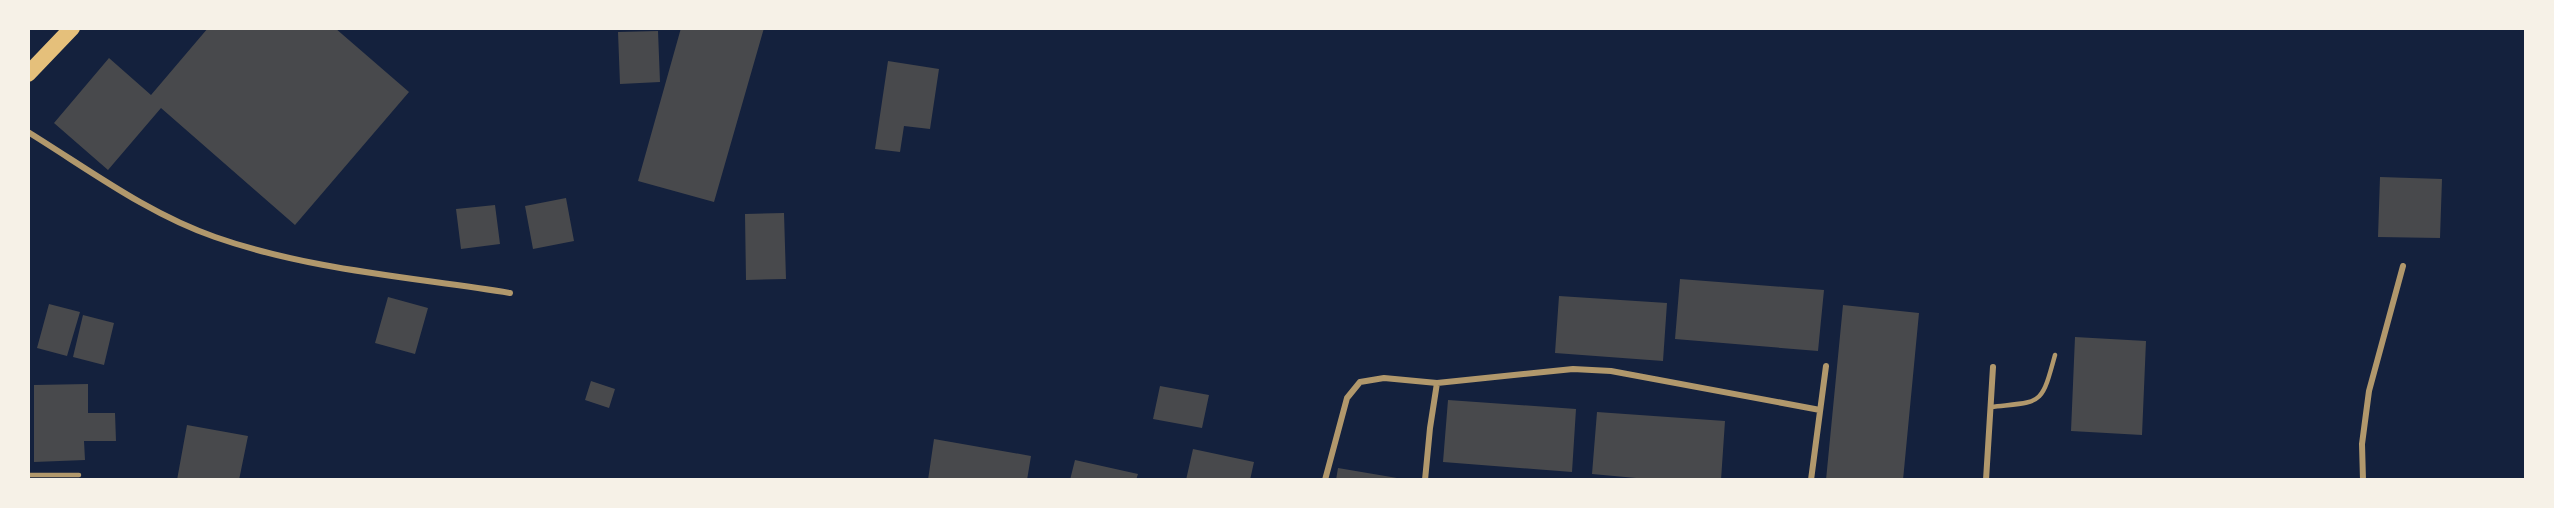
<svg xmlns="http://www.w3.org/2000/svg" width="2554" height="508" font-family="'Titillium Web',sans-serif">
  <rect width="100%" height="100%" fill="#14213d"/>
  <path fill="#48494c" d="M208 28H335L409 92 295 225 161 108 108 170 54 123 109 58 151 95Z
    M681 28H764L714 202 638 181Z
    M658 31 660 82 620 84 618 32Z
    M888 61 939 69 930 129 904 126 900 152 875 149Z
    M2380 177 2442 179 2440 238 2378 237Z
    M566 198 574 241 533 249 525 206Z
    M495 205 500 244 461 249 456 209Z
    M784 213 786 279 746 280 745 214Z
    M1680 279 1824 290 1818 351 1675 339Z
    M1559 296 1667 303 1663 361 1555 353Z
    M388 297 428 308 415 354 375 343Z
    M49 304 80 312 67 356 37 348Z
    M1843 305 1919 313 1903 480H1826Z
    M83 315 114 323 104 365 73 357Z
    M2075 337 2146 341 2142 435 2071 431Z
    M591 381 615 389 609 408 585 400Z
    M88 384V413H115L116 441H84L85 460 34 462V385Z
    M1160 386 1209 395 1202 428 1153 419Z
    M1448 400 1576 409 1572 472 1443 462Z
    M1597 412 1725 421 1721 480H1658L1592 474Z
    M187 425 248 436 239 480H177Z
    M934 439 1031 456 1027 480H928Z
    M1193 449 1254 462 1250 480H1186Z
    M1075 460 1138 474 1136 480H1070Z
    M1338 468 1397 478V480H1336Z"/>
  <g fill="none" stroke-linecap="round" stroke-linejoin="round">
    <path stroke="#b1986c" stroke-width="4.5" d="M1991 407C2042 401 2041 407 2055 355
      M28 475H79"/>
    <path stroke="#b1986c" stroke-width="6" d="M28 132C88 169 148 214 215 237 309 270 411 277 510 293
      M1437 383 1573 369 1611 371 1820 410
      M1325 480 1347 398 1360 382 1384 378 1437 383 1430 428 1425 480
      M1811 480 1826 366
      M1986 480 1993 367
      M2363 480 2362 444 2369 391 2403 266"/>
    <path stroke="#e5c07b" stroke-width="16" d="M28 74 72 28"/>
  </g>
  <rect width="2554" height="508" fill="none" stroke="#f6f1e7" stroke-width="60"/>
</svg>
